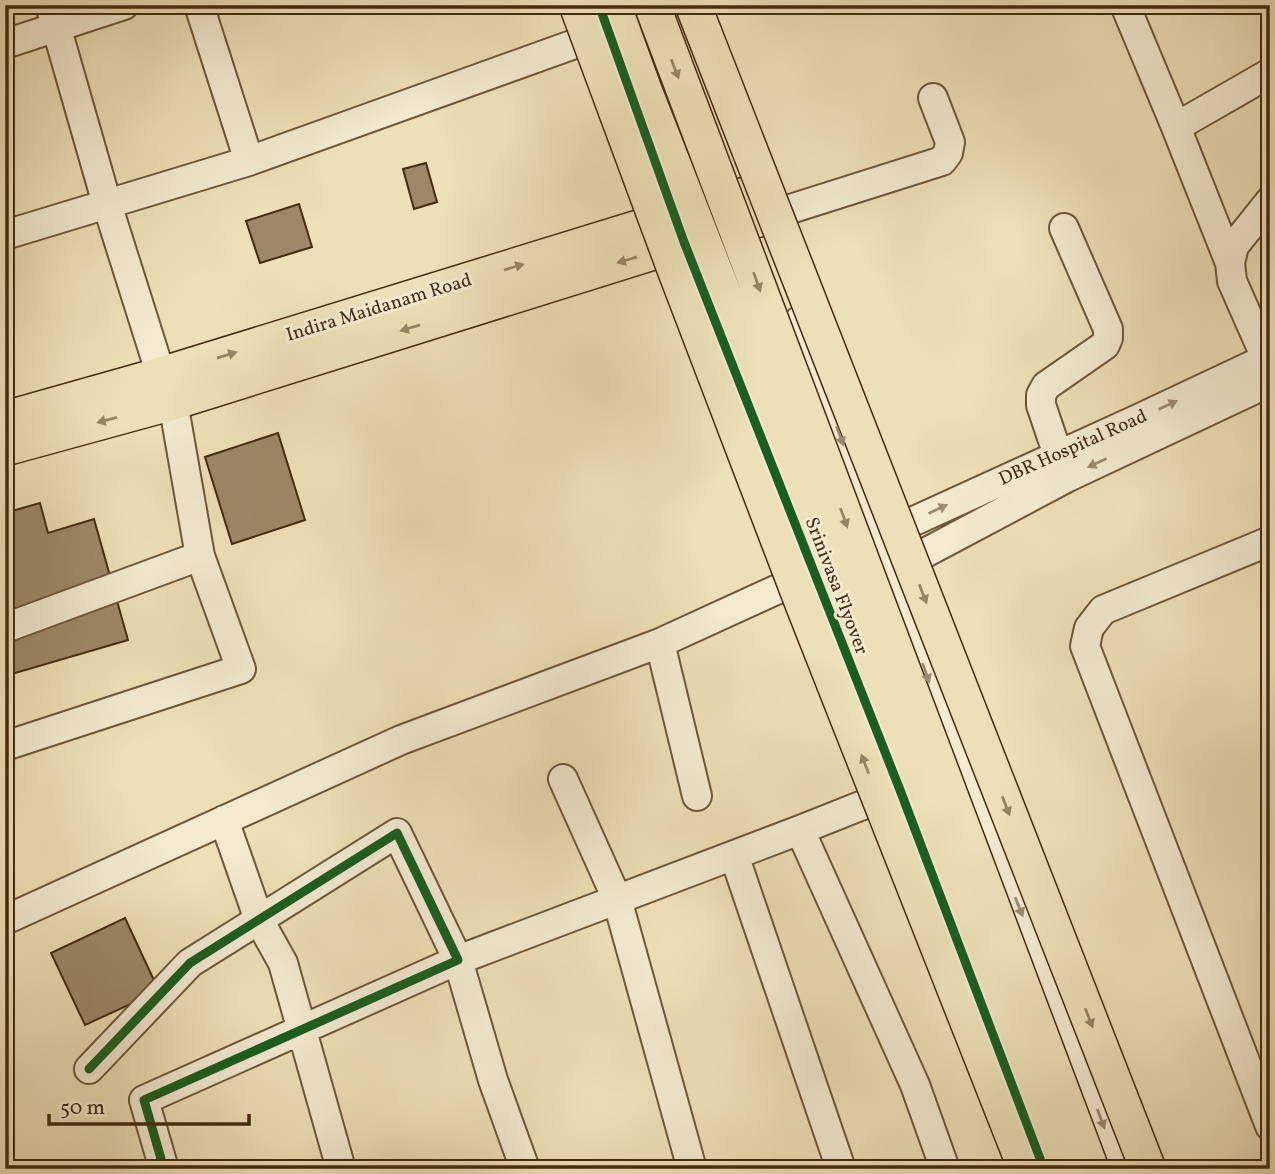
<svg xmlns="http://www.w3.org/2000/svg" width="1275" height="1174" font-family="Vollkorn,serif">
  <rect width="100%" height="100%" fill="#eddfb7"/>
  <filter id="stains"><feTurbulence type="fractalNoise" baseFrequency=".00286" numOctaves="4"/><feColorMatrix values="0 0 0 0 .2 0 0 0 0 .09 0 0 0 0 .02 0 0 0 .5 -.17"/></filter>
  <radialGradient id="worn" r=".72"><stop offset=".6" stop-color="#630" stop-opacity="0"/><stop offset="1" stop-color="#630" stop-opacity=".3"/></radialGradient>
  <path fill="#9c8867" stroke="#442a11" stroke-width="2" d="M426 163 437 202 414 209 403 169Z
    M299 204 312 247 260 263 246 221Z
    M278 433 305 520 232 544 205 457Z
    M40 503 48 533 94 519 128 640 5 676V513Z
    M125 918 159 991 85 1025 51 953Z"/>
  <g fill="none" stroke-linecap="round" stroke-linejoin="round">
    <defs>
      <path id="minor" d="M199 5 249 161
        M1125 5 1176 127
        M5 44 124 5
        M1270 201 1234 246 1230 263 1232 281 1270 367
        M762 218 942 161 948 153 950 142 933 98
        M678 225 752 415
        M5 235 249 161 608 32
        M1230 263 1176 127 1270 73
        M799 321 941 714 1080 1058 1119 1169
        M1058 455 1041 405V395L1046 386 1105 345 1108 338V329L1064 228
        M879 537 1138 419 1270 357
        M1270 541 1103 610 1089 628 1085 646 1270 1126
        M893 570 1068 477 1270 382
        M5 628 200 556
        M660 643 697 796
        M5 746 241 669 200 556 173 402 161 375 107 204 50 5
        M563 779 617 899 692 1169
        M224 820 259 920 283 963 341 1169
        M800 830 915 1085 945 1169
        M734 855 841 1169
        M5 920 401 740 660 643 815 572
        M89 1069 190 963 397 833 458 960 144 1100 164 1169
        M525 1169 493 1080 458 960 800 830 898 791"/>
      <path id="major" d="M5 419 161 375 752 193
        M5 448 173 402 762 218"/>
    </defs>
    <use href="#minor" stroke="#6e573a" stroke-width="32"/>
    <use href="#major" stroke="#442a11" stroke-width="38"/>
    <use href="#minor" stroke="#f3ead0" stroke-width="28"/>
    <use href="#major" stroke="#eddfb7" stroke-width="35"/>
    <defs>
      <path id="major-bridge" d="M577 5 676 272 803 604 1026 1169
        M613 5 644 90 830 567 911 790 1056 1169
        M652 5 1091 1169
        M693 5 1148 1169"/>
    </defs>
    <use href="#major-bridge" stroke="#442a11" stroke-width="38" stroke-linecap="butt"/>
    <use href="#major-bridge" stroke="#eddfb7" stroke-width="35"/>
    <defs>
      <path id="cycleway" d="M599 5 684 242 900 790 1044 1169
        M89 1069 190 963 397 833 458 960 144 1100 164 1169"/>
    </defs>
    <use href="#cycleway" stroke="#f3ead0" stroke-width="13"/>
    <use href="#cycleway" stroke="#1b5e20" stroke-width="9"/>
  </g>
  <defs><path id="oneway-solid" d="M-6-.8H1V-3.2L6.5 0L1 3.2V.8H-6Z" transform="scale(1.75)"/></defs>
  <g fill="#988464">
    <use href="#oneway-solid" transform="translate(675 69) rotate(69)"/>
    <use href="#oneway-solid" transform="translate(627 260) rotate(163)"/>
    <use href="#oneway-solid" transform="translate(514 267) rotate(-17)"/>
    <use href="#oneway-solid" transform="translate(757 282) rotate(70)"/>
    <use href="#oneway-solid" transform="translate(410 328) rotate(163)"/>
    <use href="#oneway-solid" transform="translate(227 355) rotate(-17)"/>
    <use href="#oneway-solid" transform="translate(107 420) rotate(165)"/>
    <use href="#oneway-solid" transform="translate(844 518) rotate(70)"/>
    <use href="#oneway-solid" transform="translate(923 594) rotate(69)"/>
    <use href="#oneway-solid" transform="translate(865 764) rotate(-111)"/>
    <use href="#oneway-solid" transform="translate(1006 806) rotate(69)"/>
    <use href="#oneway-solid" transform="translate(1089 1018) rotate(69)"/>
  </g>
  <g fill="#9c8a70">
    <use href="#oneway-solid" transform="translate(1168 405) rotate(-25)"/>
    <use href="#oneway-solid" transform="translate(840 436) rotate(70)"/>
    <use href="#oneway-solid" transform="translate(1097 463) rotate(155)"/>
    <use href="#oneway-solid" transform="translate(938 509) rotate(-25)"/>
    <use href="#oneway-solid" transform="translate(926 673) rotate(70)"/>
    <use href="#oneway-solid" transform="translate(1019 907) rotate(68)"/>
    <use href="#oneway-solid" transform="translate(1101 1119) rotate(70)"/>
  </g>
  <g text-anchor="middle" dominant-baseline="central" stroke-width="6" stroke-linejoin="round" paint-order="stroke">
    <g font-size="19" fill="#442a11" stroke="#f3ead0">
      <text transform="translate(379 308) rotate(-17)">Indira Maidanam Road</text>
      <text transform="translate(1073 448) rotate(-24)">DBR Hospital Road</text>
      <text transform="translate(836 586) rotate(69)">Srinivasa Flyover</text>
    </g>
  </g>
  <rect width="1275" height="1174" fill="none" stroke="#eddfb7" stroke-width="28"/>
  <rect x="7" y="7" width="1261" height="1160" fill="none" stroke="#442a11" stroke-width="3.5"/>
  <rect x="14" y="14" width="1247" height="1146" fill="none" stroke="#442a11" stroke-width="2"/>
  <path d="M49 1114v10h200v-10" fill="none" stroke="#442a11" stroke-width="3.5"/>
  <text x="60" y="1114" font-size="21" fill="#442a11" stroke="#f3ead0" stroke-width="5" paint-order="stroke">50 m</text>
  <rect width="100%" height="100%" filter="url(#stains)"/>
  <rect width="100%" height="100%" fill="url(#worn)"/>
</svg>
